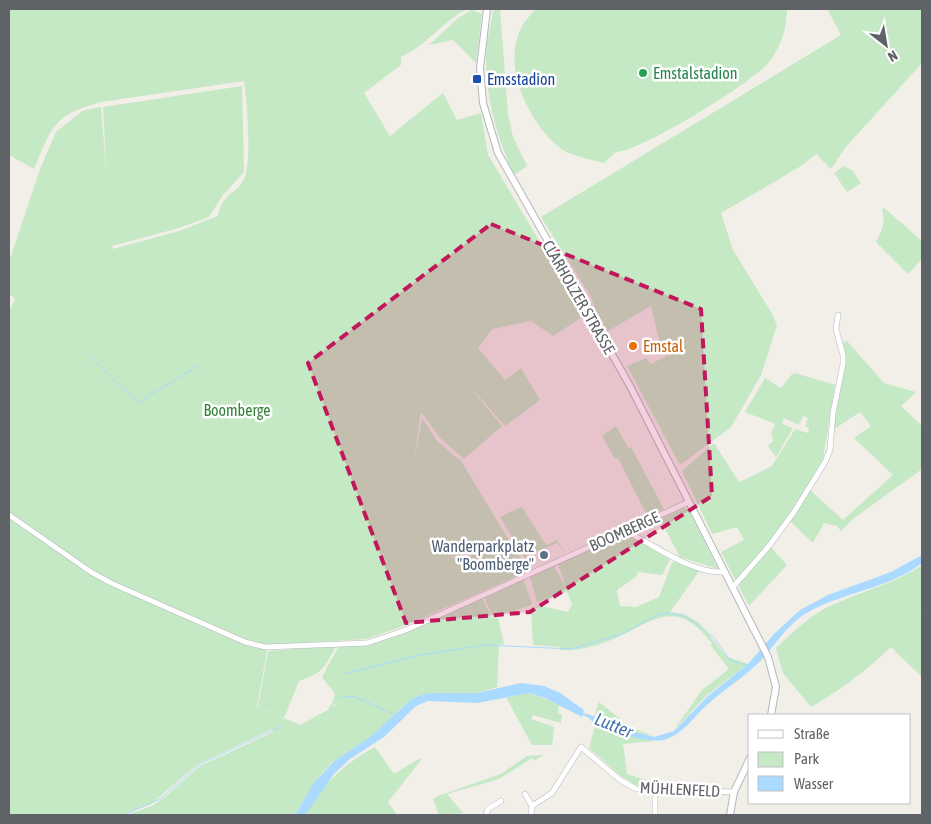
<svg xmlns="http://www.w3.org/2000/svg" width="931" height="824" font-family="'Asap Condensed',sans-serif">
  <rect width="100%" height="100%" fill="#f1efe8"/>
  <path fill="#c5e8c5" d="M9 9H467C442 22 426 46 401 57V65L364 93 390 136 443 93 457 120 481 113 488 155 584 316 553 336 531 321 492 329 478 348 505 380 521 368 540 400 505 426 464 380 502 426 464 459 440 438 421 412 414 462 422 418 438 442 461 461 509 540 484 550 451 557 461 558 511 542 528 571 404 626 366 639 268 645 257 707 300 725 328 710 331 704 338 707 332 703 335 694 322 677 339 646 368 645 408 632 482 597 492 618H498L504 644 499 645 497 687 477 693H429L401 708 386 724 369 739 333 762 335 759C318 776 306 794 295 815H127L152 806 165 797 200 766 273 732 272 729 198 764 151 804 121 815H9V312L15 299 9 294V262L40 169 56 132 82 111 101 107 107 181 103 107 242 86 244 172 223 195 209 217 179 228 112 246 113 249 179 231 218 216C222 193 237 194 244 179 252 163 247 100 244 81L101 102C53 115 52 127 34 169L9 155Z
    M500 9 508 114 513 137 527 166 514 175C497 138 486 99 486 58 486 42 491 26 493 11Z
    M535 9H787C787 28 781 46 769 62 752 83 643 150 616 152L604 163C593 160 568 155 560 148 530 124 502 68 520 31 523 23 530 16 535 9Z
    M827 9H922V63L845 148 831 169 816 154 801 166 721 213 733 250 772 314 777 325 761 375 731 427 680 465 627 366 646 358 651 364 670 354 667 347 661 348 651 306 608 331 595 310 591 297 541 217 841 35Z
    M472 10 482 14 476 63 453 40 429 45 458 18Z
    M844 166 852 170 861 183 847 192 834 173Z
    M884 208 922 241V259L908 274 876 242C882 231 886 222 882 209Z
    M847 341 884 383 916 392 901 406 922 426V469L853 519 841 531 837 526 824 523 813 543 790 521 810 490 843 520 893 475 854 438 871 426 860 412 833 430 845 354 843 342Z
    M795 373 835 385 823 459 788 518 768 544 787 565 749 606 721 552 744 540 737 527 712 534 682 471 714 443 739 482 736 484 772 466 795 429 808 433 809 428 805 426 808 418 803 416 799 425 784 418 782 424 793 428 776 457 768 446 774 440 771 434 775 424 745 412 765 378 781 388 792 374Z
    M616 426 629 449 631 447 664 509 648 517 618 458 615 459 602 436Z
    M522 507 546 545 557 540 566 554 557 543 526 556V560L500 517Z
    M684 508 689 511 718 569 680 557 660 519Z
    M628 534 671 558 662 575 638 572 636 577 617 590 620 606 636 607 659 597 672 563 675 561 700 570 670 612 684 614 699 623 727 657 748 664 707 695 674 730 702 690 729 669 711 646 712 643C703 633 693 620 679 617 658 613 642 626 624 634 607 643 579 652 560 650V647L533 645 531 612 538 605 568 612 572 605 567 592 537 602 530 577 554 566 566 588 558 564Z
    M922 565V609L916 613 922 610V677L891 647C865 672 840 690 811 707L783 673 776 648C792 633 808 617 828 607 859 592 894 584 922 565Z
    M523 579 532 603 529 606 493 617 484 597Z
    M336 646C324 668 323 673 299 681L284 718 258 707 268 651Z
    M529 693 559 704 558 713 562 714 561 723 533 715 531 719 554 727 552 745H532L506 697Z
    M599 702 619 718 620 723 653 736C632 731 613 727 595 715Z
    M595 726 654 741 623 744 627 774 664 786H637L621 776 589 748Z
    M375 747 394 774 420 758 421 760 388 802 397 815H305C321 785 345 763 375 747Z
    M544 755 534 761 532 758 499 779 447 794 463 813 439 815 433 799 438 796 501 774 527 756Z"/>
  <path fill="#aadaff" d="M922 555V563C889 589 841 592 805 614 784 627 772 651 755 666 739 681 720 692 705 707 694 717 682 734 667 739 648 745 621 732 601 728 592 724 592 718 583 715L582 717 545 698 529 693 477 703 428 701 416 706 384 737 350 759 334 774 305 815H295L313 784 333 762 369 738 413 698 429 693H477L521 683 544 686 560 693 584 710 583 713 593 716 600 715 603 720 612 726 654 737 674 731 708 696 748 664 774 634 800 610 828 595 891 572Z"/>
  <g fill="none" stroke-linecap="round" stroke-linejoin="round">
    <path stroke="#aadaff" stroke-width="1" d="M87 354 138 403 197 366
      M344 674 420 655 485 645 571 649 622 634 659 614 669 613 681 615 697 624 714 638 730 660 747 665
      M340 698 353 696 395 715
      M124 815 160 799 200 764 284 725"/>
    <defs>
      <path id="minor" d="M9 515 91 572 111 583 245 642 265 647 367 643 406 630 689 502
        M627 530 629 533C658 547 692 574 725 572
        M733 587 769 546 794 512 825 462 830 450 833 413 843 364V355L836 329 838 315
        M525 794 532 806
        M655 798V815
        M486 815 488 809 501 801
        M531 815 532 806 552 793 581 747 619 779 636 789 734 792"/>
      <path id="tertiary" d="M487 9 480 68 483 103 498 153 630 386 768 657 776 687 771 715
        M730 815 734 792 750 758"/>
    </defs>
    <use href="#minor" stroke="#b5b8bc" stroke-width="6"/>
    <use href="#tertiary" stroke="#b5b8bc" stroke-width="8"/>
    <use href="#minor" stroke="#fff" stroke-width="5"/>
    <use href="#tertiary" stroke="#fff" stroke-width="6"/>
  </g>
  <path fill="#c2185b" fill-opacity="0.2" stroke="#c2185b" stroke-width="4" stroke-dasharray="10 6" stroke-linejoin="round" d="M491 224 701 309 712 496 530 612 406 623 308 363Z"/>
  <circle fill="#2e9e5b" stroke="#fff" stroke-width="2" cx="643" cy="73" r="5"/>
  <rect fill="#1a4fb4" stroke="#fff" stroke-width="2" x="472" y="74" width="10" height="10" rx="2.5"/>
  <circle fill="#e8710a" stroke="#fff" stroke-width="2" cx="633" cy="346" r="5"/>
  <circle fill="#5c6f8a" stroke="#fff" stroke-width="2" cx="544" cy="555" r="5"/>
  <g text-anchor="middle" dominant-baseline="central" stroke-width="5" stroke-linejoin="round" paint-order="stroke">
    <g font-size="16" fill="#27864d" stroke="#fff" text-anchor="start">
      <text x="653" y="73">Emstalstadion</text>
    </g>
    <g font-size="16" fill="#164399" stroke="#fff" text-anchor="start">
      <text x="487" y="79">Emsstadion</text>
    </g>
    <g font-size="16" fill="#5f6368" stroke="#fff">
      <text transform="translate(579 297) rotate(60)">CLARHOLZER STRASSE</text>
      <text transform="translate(624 531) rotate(-24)">BOOMBERGE</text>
      <text transform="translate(680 789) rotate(3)">MÜHLENFELD</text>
    </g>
    <g font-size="16" fill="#c56008" stroke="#fff" text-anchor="start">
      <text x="643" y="346">Emstal</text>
    </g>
    <g font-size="16" fill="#348238" stroke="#fff">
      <text x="237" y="410">Boomberge</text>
    </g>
    <g font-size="16" fill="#4e5e75" stroke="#fff" text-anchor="end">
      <text x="534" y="546">Wanderparkplatz<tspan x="534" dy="18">"Boomberge"</tspan></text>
    </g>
    <g font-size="18" font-style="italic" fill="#4174aa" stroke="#fff">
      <text transform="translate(614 725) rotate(22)">Lutter</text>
    </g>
  </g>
  <rect width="931" height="824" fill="none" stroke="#5f6368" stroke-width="20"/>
  <rect x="748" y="714" width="162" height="90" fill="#ffffff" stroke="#bfc1c3"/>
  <rect x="758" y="730" width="25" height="8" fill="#ffffff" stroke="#bfc1c3"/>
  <text x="794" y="739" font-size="15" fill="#5f6368">Straße</text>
  <rect x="758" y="752" width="25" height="15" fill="#c5e8c5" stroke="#bfc1c3"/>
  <text x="794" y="764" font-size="15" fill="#5f6368">Park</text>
  <rect x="758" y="776" width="25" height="15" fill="#aadaff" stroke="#bfc1c3"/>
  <text x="794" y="789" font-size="15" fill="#5f6368">Wasser</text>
  <g transform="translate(886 45) rotate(149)" stroke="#ffffff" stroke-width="4" paint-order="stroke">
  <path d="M0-4L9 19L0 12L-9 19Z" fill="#5f6368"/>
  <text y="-8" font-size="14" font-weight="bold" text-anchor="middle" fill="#5f6368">N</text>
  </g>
</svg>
